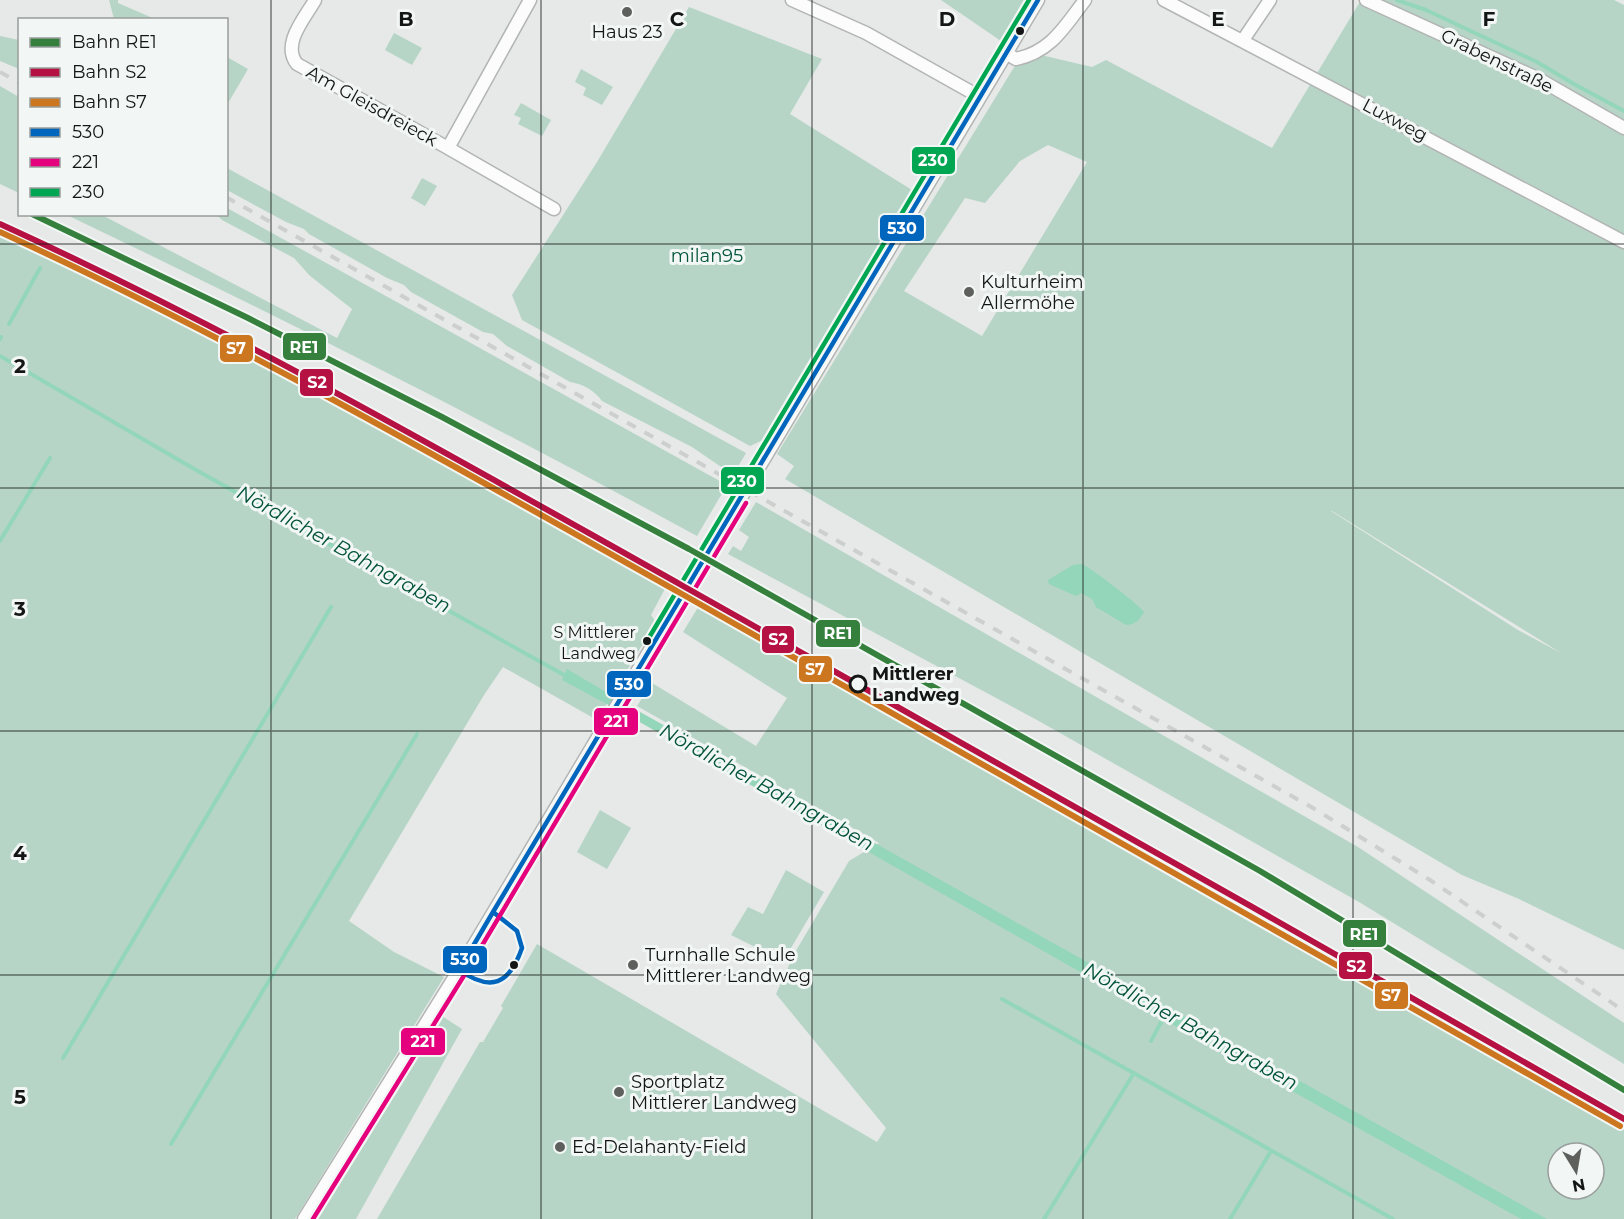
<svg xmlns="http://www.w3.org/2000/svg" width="1624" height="1219" font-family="Montserrat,sans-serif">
  <rect width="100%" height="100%" fill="#e6e9e7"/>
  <path fill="#b6d5c7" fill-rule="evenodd" d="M109 0H118V3L155 19H114Z
    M941 0H1025L1001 41Z
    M1361 0H1614L1624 5V950L1519 899 1462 875 785 479 794 466 777 454 1024 51 1092 67 1106 60 1272 148ZM1048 145 1087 162 982 336 904 291 965 198 985 203 1020 161ZM1331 511H1332L1561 653 1518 630Z
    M689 7 822 59 790 114 912 190 765 439 750 446 522 320 512 295 597 162Z
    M394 33 422 48 412 65 385 50Z
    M0 36 19 40V69L0 61Z
    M227 57 248 69 227 105Z
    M581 69 613 87 602 105 583 95 586 88 575 82Z
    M0 86 19 97V193L0 184Z
    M521 103 551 120 542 136 518 124 521 118 514 115Z
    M227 168 746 453 733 475 692 447 602 401C594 390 583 384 570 382L507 346 493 334 483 332 411 292 404 285 387 278 309 234 304 229 286 222 227 190Z
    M422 178 437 186 425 206 411 198Z
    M227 208 727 485 697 536C490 423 280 317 67 215H102L337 338 352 309 309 275 294 258 222 220 217 215 226 214Z
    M0 229 155 303 337 401 667 585 651 615 656 622 597 720 503 667 484 695 349 921 394 952 444 977 295 1219H0Z
    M756 502 1358 847 1624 1023V1064L1359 902 1037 720 728 554 733 546 741 551 749 537 739 530Z
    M700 604 1103 830 1624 1128V1219H377L480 1042H483L503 1008 501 1006 537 944 877 1142 886 1128 776 994 794 954 849 861 879 843 637 706 652 683 756 746 787 698 683 632ZM1558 1153H1594V1189H1558Z
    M600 810 631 828 607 869 577 852Z
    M786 870 824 892 791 948H757L731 935 748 907 763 914Z
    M434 1011 462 1029 356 1219H311Z"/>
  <path fill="#93d6ba" d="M1082 564C1091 568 1141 606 1144 612 1139 620 1135 625 1126 625L1096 607 1092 599 1081 593 1076 596 1049 584 1048 580 1073 565Z
    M567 669 633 708 1547 1219H1521L1163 1019 629 716 562 680Z"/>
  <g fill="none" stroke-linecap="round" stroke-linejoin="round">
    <path stroke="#93d6ba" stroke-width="4" d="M1397 0 1426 10 1537 62 1574 84 1624 111
      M9 324 40 268
      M0 339 1 337
      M0 356 196 470 566 676
      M0 541 50 458
      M1002 999 1393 1219
      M1151 1041 1165 1015
      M63 1058 331 607
      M171 1144 417 734
      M1044 1219 1134 1073
      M1230 1219 1271 1151"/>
    <defs>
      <path id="street" d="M315 0C305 18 281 44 297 64L448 148
        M530 0 448 148 554 209
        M792 0 866 33 980 97
        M1164 0 1624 242
        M1366 0 1537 78 1624 128
        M1243 40 1270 0
        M1006 53 1016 59C1051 52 1065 26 1085 0
        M304 1219 459 970 1038 0"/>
    </defs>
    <use href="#street" stroke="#b3b5b4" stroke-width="15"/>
    <use href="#street" stroke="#fbfcfb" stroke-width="12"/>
    <path stroke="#cdcfce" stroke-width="4" stroke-dasharray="10 10" stroke-linecap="butt" d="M0 72 20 83
      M226 197 1313 808 1430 880 1624 1011"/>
    <defs>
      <path id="bus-1" d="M493 912 517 931 522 948C509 985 491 992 459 970Z
        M493 912 1038 0"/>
      <path id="bus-2" d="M313 1219 465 974 746 503"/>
      <path id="bus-3" d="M647 641 1029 0"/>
    </defs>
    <use href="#bus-1" stroke="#f2f7f5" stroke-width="9"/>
    <use href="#bus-2" stroke="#f2f7f5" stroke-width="9"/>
    <use href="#bus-3" stroke="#f2f7f5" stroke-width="9"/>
    <use href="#bus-1" stroke="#0065bd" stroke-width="4.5"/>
    <use href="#bus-2" stroke="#e5007d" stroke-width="4.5"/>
    <use href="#bus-3" stroke="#00a651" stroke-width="4.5"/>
    <defs>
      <path id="rail-1" d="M32 214 248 318 442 417 689 549 1260 871 1624 1090"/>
      <path id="rail-2" d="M0 224C235 331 458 460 683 586 998 762 1311 940 1624 1119"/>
      <path id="rail-3" d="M0 232C234 339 457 468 682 594 995 770 1308 947 1620 1126"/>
    </defs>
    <use href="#rail-1" stroke="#f2f7f5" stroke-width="10"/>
    <use href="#rail-2" stroke="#f2f7f5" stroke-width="10"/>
    <use href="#rail-3" stroke="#f2f7f5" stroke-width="10"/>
    <use href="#rail-1" stroke="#36803d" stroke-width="6"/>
    <use href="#rail-2" stroke="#b51143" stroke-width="6"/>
    <use href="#rail-3" stroke="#cc7720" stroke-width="6"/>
  </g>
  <path fill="none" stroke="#141615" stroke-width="1.5" stroke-opacity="0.55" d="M271 0V1219M541 0V1219M812 0V1219M1083 0V1219M1353 0V1219M0 244H1624M0 488H1624M0 731H1624M0 975H1624"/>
  <g fill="#5e605e" stroke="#f2f7f5" stroke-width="2">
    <circle cx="627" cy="12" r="6"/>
    <circle cx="969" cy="292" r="6"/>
    <circle cx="633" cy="965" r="6"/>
    <circle cx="619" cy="1092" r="6"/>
    <circle cx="560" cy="1147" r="6"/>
  </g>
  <g fill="#141615" stroke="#f2f7f5" stroke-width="2">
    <circle cx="1020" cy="31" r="5"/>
    <circle cx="647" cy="641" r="5"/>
    <circle cx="514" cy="965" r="5"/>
  </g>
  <circle fill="#f2f7f5" stroke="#141615" stroke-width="3" cx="858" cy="684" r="8"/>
  <g text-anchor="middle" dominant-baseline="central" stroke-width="6" stroke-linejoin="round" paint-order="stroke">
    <g font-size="16" fill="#141615" stroke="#f2f7f5" text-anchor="end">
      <text x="636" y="632">S Mittlerer<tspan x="636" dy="21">Landweg</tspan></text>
    </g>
    <g font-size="18" fill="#141615" stroke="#f2f7f5" text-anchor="start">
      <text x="627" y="32" text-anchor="middle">Haus 23</text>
      <text x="981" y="282">Kulturheim<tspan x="981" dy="21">Allermöhe</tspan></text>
      <text x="645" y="955">Turnhalle Schule<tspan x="645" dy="21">Mittlerer Landweg</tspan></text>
      <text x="631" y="1082">Sportplatz<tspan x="631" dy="21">Mittlerer Landweg</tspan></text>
      <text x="572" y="1147">Ed-Delahanty-Field</text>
    </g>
    <g font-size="18" fill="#141615" stroke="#f2f7f5">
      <text transform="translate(1497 61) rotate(26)">Grabenstraße</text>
      <text transform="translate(372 106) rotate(29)">Am Gleisdreieck</text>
      <text transform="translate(1395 120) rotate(28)">Luxweg</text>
    </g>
    <g font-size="18" fill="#02543b" stroke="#f2f7f5">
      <text x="707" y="256">milan95</text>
    </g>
    <g font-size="18" font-weight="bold" fill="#141615" stroke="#f2f7f5" text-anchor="start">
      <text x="872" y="674">Mittlerer<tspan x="872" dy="21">Landweg</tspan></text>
    </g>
    <g font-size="20" font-style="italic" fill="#005239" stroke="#f2f7f5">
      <text transform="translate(344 549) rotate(29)">Nördlicher Bahngraben</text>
      <text transform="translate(767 787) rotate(29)">Nördlicher Bahngraben</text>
      <text transform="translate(1191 1026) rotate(29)">Nördlicher Bahngraben</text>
    </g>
  </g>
  <g font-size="20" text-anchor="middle" font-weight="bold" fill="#141615" stroke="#f2f7f5" stroke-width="6" stroke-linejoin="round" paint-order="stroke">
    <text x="406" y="26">B</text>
    <text x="677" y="26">C</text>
    <text x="947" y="26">D</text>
    <text x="1218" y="26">E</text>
    <text x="1489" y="26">F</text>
    <text x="20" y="373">2</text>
    <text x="20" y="616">3</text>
    <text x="20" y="860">4</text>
    <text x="20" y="1104">5</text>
  </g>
  <g stroke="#f2f7f5" stroke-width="2">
    <rect x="911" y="146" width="45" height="29" rx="6" fill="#00a651"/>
    <rect x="879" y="214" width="46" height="28" rx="6" fill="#0065bd"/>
    <rect x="282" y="332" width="45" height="29" rx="6" fill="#36803d"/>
    <rect x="219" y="334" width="35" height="29" rx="6" fill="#cc7720"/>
    <rect x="299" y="368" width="35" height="29" rx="6" fill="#b51143"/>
    <rect x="720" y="466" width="45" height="29" rx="6" fill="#00a651"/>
    <rect x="815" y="619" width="46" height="29" rx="6" fill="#36803d"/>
    <rect x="761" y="625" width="34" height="29" rx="6" fill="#b51143"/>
    <rect x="798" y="655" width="35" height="28" rx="6" fill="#cc7720"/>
    <rect x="606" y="670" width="46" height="28" rx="6" fill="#0065bd"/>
    <rect x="593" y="707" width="46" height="29" rx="6" fill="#e5007d"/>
    <rect x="1342" y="919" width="45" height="29" rx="6" fill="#36803d"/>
    <rect x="442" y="945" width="46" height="29" rx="6" fill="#0065bd"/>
    <rect x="1338" y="951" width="35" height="29" rx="6" fill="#b51143"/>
    <rect x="1374" y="981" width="35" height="29" rx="6" fill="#cc7720"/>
    <rect x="400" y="1027" width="46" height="29" rx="6" fill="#e5007d"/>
  </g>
  <g font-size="16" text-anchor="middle" font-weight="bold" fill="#fff">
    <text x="933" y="166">230</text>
    <text x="902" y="234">530</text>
    <text x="304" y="353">RE1</text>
    <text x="236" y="354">S7</text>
    <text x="317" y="388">S2</text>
    <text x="742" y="487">230</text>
    <text x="838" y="639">RE1</text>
    <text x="778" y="645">S2</text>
    <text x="815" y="675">S7</text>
    <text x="629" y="690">530</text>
    <text x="616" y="727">221</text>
    <text x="1364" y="940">RE1</text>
    <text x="465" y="965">530</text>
    <text x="1356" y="972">S2</text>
    <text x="1391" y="1001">S7</text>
    <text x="423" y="1047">221</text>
  </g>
  <rect x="18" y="18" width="210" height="198" fill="#f2f7f5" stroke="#999d9b" stroke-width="1.5"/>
  <rect x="30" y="38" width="30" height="9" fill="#36803d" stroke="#999d9b" stroke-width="1.5"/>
  <text x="72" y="48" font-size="18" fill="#141615">Bahn RE1</text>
  <rect x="30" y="68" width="30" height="9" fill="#b51143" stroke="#999d9b" stroke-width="1.5"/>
  <text x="72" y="78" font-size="18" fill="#141615">Bahn S2</text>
  <rect x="30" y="98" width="30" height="9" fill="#cc7720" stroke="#999d9b" stroke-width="1.5"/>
  <text x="72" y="108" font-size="18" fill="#141615">Bahn S7</text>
  <rect x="30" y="128" width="30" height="9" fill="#0065bd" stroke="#999d9b" stroke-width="1.5"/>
  <text x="72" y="138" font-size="18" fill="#141615">530</text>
  <rect x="30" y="158" width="30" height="9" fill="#e5007d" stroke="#999d9b" stroke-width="1.5"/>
  <text x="72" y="168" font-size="18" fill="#141615">221</text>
  <rect x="30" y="188" width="30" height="9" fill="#00a651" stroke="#999d9b" stroke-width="1.5"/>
  <text x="72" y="198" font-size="18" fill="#141615">230</text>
  <g transform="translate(1576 1171) rotate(169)"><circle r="28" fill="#f2f7f5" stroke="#999d9b" stroke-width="1.5"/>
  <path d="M0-4.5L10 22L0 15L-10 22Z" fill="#5e605e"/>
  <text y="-9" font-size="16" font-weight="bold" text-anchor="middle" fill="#141615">N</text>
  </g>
</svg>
